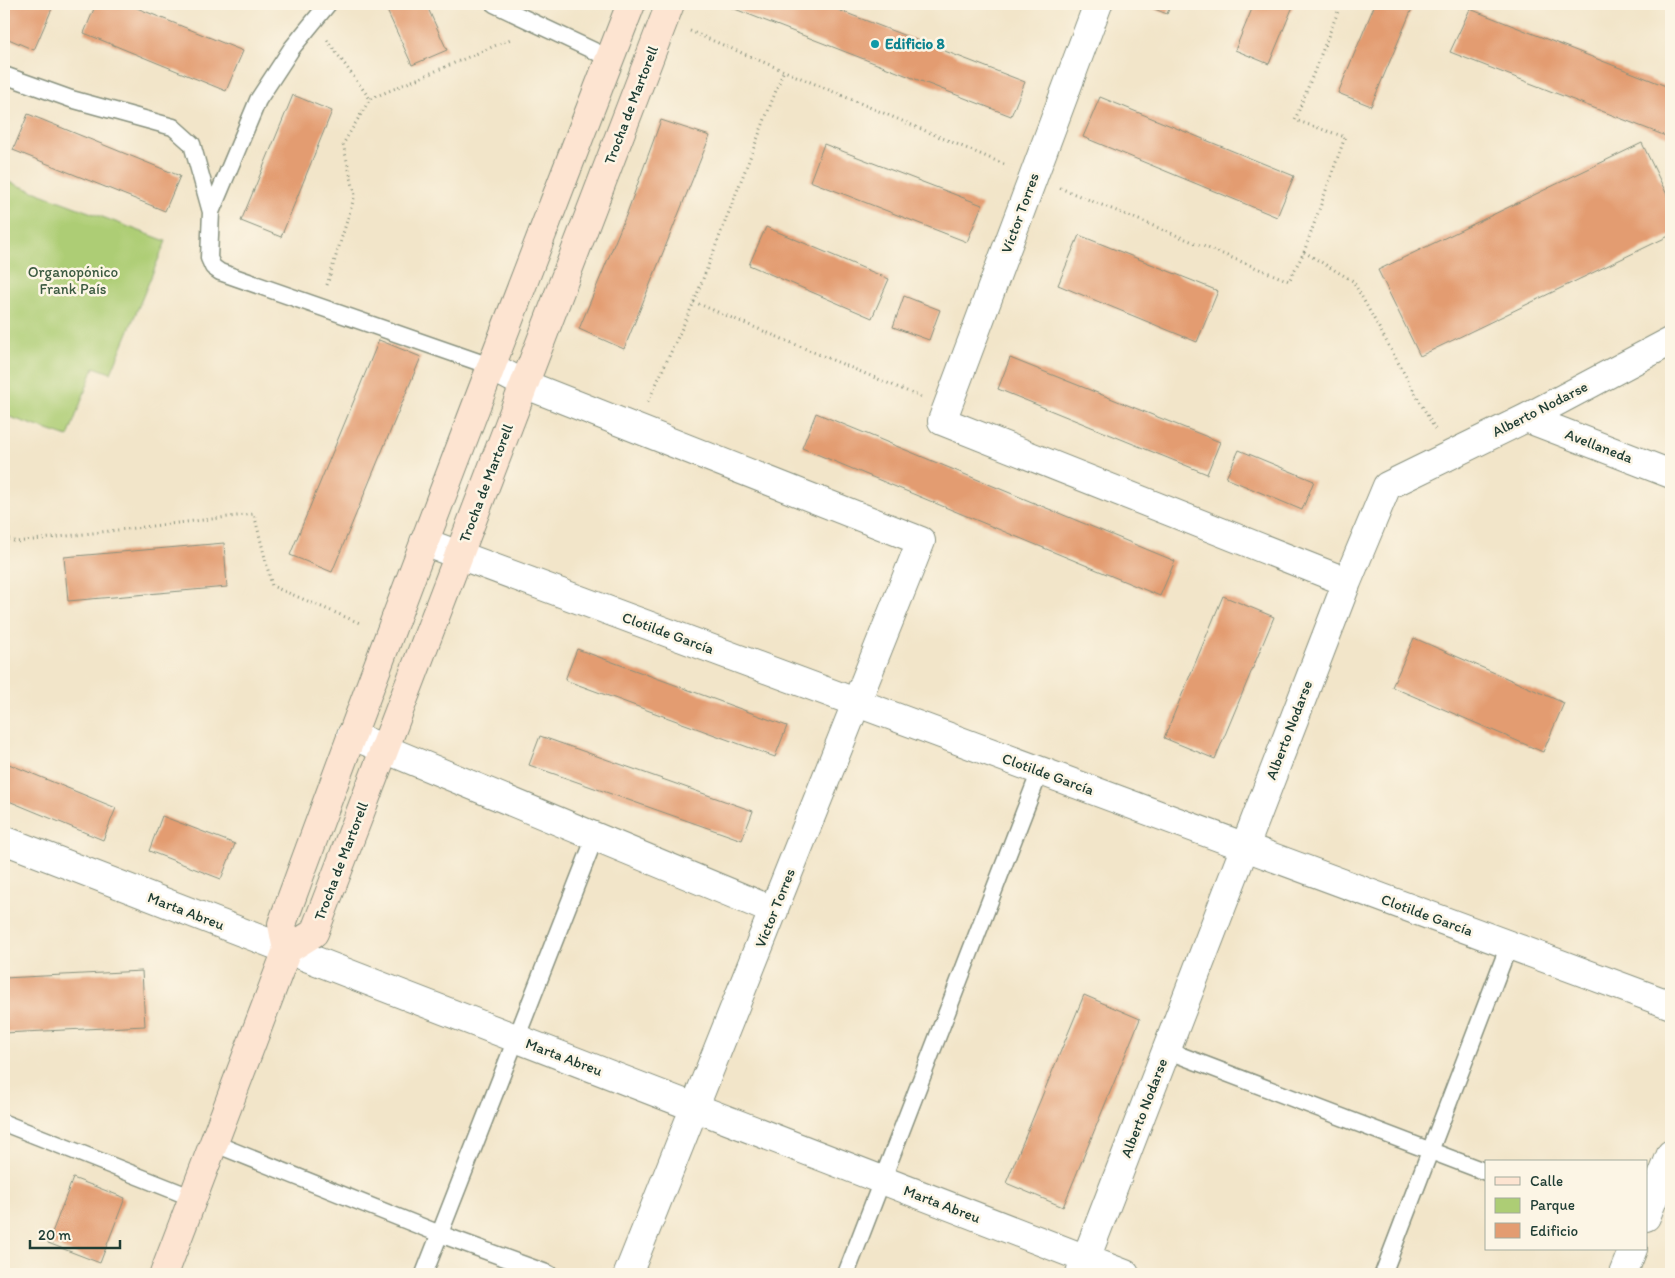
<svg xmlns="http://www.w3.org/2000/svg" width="1675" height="1278" font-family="Itim,sans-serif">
  <rect width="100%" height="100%" fill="#fcf5e5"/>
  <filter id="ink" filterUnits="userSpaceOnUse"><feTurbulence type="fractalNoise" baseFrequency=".02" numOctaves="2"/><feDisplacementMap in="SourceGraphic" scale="10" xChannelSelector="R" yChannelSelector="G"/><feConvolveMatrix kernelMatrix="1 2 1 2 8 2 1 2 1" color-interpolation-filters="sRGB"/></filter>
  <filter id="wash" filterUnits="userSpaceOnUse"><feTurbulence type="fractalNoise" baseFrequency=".0096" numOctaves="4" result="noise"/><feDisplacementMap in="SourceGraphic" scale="20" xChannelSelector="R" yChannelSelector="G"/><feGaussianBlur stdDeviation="1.12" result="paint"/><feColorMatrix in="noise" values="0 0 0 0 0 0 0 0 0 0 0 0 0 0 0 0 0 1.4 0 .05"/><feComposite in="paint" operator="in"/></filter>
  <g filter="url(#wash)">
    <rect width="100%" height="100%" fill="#f2e5c9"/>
    <path fill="#adcd75" stroke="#668554" d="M4 180 166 241 111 373 94 367 68 437 4 415Z"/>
    <g id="blocks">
      <path fill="#e39c71" d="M4 4H54L34 50 4 37Z
        M96 4H127L243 51 226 91 84 33Z
        M384 4H426L447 50 412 65Z
        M722 4H823L1025 82 1011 116Z
        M1142 4H1171L1167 14Z
        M1254 4H1294L1269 64 1235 50Z
        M1375 4H1414L1371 106 1338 93Z
        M1470 9 1671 88V138L1450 52Z
        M293 95 332 111 281 237 241 221Z
        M1100 97 1294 176 1277 217 1083 137Z
        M28 114 180 176 165 211 13 150Z
        M661 120 710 136 624 349 579 329 627 213Z
        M1642 143 1671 203V235L1420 356 1378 270Z
        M824 144 982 205 967 242 810 181Z
        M766 227 889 279 872 318 749 265Z
        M1079 235 1218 291 1197 342 1058 285Z
        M904 296 940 310 929 340 893 327Z
        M379 340 421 357 332 572 290 555Z
        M1010 358 1220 442 1207 474 998 389Z
        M816 413 1175 561 1160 596 802 448Z
        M1239 450 1314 481 1302 510 1226 478Z
        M224 543 227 587 68 601 64 557Z
        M1223 596 1274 617 1215 759 1164 738Z
        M1414 638 1564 703 1543 752 1392 687Z
        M577 649 787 726 775 757 565 680Z
        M540 736 753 811 742 840 529 765Z
        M4 762 116 808 103 840 4 799Z
        M162 816 235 844 221 879 149 851Z
        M142 971 145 1026 4 1033V978Z
        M1084 995 1140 1019 1063 1207 1006 1183Z
        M73 1178 125 1198 100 1263 48 1243Z"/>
    </g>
  </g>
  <g filter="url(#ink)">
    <use href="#blocks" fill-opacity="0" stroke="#88917e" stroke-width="1"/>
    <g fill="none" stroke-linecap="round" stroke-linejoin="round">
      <defs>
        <path id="lane" d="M494 4 609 58
          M4 75 71 99 173 127 192 144 211 212 209 258 213 267 220 272 490 366
          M211 212 258 100 292 48 328 4
          M1166 1050 1486 1172
          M4 1123 193 1198
          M213 1143 440 1234 549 1274
          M424 1274 595 837
          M846 1274 1040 771
          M1383 1274 1509 945"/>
        <path id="street" d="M1098 4 942 421 1347 582
          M490 366 524 384 921 541 628 1274
          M1526 418 1671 474
          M424 542 1671 1005
          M351 735 774 911
          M4 840 1125 1274
          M1646 1217 1671 1154
          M1080 1274 1347 582 1387 486 1526 418 1671 341
          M1623 1274 1633 1249"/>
        <path id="secondary" d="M287 950 314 933 670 4
          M164 1274 287 950 282 924C395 616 512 310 631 4"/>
      </defs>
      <use href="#lane" stroke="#88917e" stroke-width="19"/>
      <use href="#street" stroke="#88917e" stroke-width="30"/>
      <use href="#secondary" stroke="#88917e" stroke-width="30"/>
      <path stroke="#88917e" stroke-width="3" stroke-dasharray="1 4" stroke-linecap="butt" d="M690 31 1006 165
        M327 40 370 99
        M1060 188 1289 281 1304 252 1353 281 1435 429
        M1304 252 1345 137 1295 120 1341 4
        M327 285 355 195 343 144 370 99 513 38
        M694 302 784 70
        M648 402 694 302 921 397
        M4 537 16 542 254 514 272 586 362 624"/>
      <use href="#lane" stroke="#fff" stroke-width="16"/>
      <use href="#street" stroke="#fff" stroke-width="28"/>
      <use href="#secondary" stroke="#fde4d1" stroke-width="28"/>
    </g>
  </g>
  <circle fill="#0f9aa8" stroke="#fcf5e5" stroke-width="2" cx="875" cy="44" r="5"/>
  <g text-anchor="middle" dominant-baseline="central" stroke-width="5" stroke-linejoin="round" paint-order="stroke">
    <g font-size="15" font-weight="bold" fill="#0d838f" stroke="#fcf5e5" text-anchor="start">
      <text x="885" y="44">Edificio 8</text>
    </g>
    <g font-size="15" fill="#1f3d34" stroke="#fcf5e5">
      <text transform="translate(631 105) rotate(-69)">Trocha de Martorell</text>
      <text transform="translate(1020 213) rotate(-70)">Víctor Torres</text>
      <text transform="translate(1540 409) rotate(-27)">Alberto Nodarse</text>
      <text transform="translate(1599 446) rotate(21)">Avellaneda</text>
      <text transform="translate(486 483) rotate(-69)">Trocha de Martorell</text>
      <text transform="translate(668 633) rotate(20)">Clotilde García</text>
      <text transform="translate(1289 730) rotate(-69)">Alberto Nodarse</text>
      <text transform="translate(1048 774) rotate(20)">Clotilde García</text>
      <text transform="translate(341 861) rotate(-69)">Trocha de Martorell</text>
      <text transform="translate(775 908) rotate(-68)">Víctor Torres</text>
      <text transform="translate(186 911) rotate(21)">Marta Abreu</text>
      <text transform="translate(1427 915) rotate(20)">Clotilde García</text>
      <text transform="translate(564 1057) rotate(21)">Marta Abreu</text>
      <text transform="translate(1144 1108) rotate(-69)">Alberto Nodarse</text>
      <text transform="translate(942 1204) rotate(21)">Marta Abreu</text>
    </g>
    <g font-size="15" fill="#3b5a41" stroke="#fcf5e5">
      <text x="73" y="272">Organopónico<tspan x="73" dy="17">Frank País</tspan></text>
    </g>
  </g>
  <rect width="1675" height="1278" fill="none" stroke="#fcf5e5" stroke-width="20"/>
  <rect x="1485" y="1160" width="162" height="90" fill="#fcf5e5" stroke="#a4ab9e"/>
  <rect x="1495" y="1177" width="25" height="8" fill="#fde4d1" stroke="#a4ab9e"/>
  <text x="1530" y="1186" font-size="15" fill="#1f3d34">Calle</text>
  <rect x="1495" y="1198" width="25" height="15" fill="#adcd75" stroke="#a4ab9e"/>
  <text x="1530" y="1210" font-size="15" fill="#1f3d34">Parque</text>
  <rect x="1495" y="1223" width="25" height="15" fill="#e39c71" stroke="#a4ab9e"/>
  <text x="1530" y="1236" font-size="15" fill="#1f3d34">Edificio</text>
  <path d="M30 1240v8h90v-8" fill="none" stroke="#1f3d34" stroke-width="2.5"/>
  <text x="38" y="1240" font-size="15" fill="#1f3d34" stroke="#fcf5e5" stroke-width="4" paint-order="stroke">20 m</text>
</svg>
